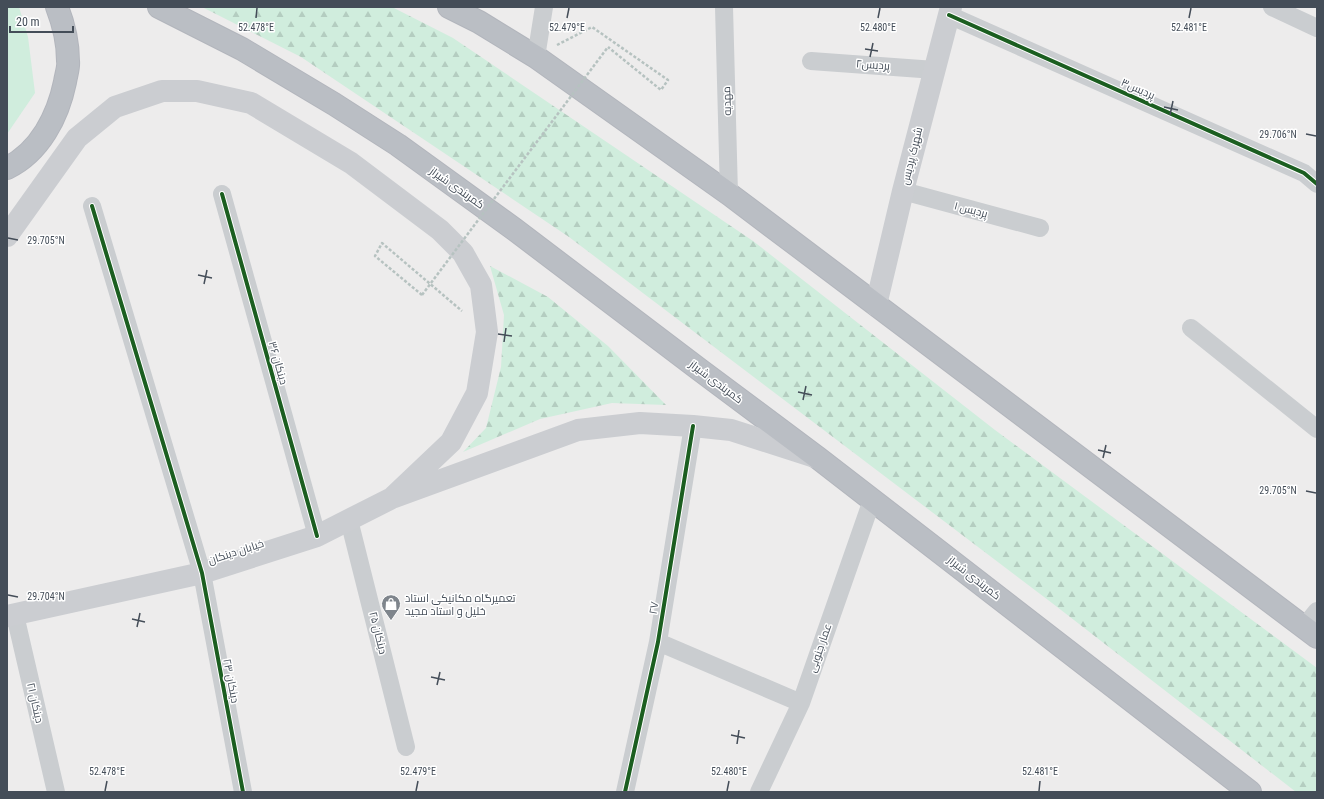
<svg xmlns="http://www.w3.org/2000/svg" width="1324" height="799" font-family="'Roboto Condensed',Cairo,sans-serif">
  <defs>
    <pattern id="forest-firs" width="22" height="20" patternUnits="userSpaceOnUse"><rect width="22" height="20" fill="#d0eddd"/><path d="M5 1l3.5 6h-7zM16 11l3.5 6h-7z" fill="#b4cdc0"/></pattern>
  </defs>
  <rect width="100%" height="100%" fill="#edecec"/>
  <path fill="#d0eddd" d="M7 7H19L28 37 35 93 7 134Z"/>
  <path fill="url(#forest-firs)" d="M202 7H392L453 38 753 241 995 430 1317 668V792H1296L1052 603 569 237 301 57Z
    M490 266 548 297 608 346 666 405 612 403 540 419 463 452 486 428 501 367 504 315Z"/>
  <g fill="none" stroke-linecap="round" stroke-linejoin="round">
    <defs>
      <path id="highway" d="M159 7 242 49 334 104 398 145 514 229 700 370 818 458 1250 792
        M449 7 479 22 536 57 729 194 1317 637
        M7 168C40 152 58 116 65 82 66 75 69 67 68 61 68 41 64 25 57 7"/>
    </defs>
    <use href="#highway" stroke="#b2b5bc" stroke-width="24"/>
    <path stroke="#b6c2c0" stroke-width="2.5" stroke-dasharray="3 2" stroke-linecap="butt" d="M557 45 592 27 668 80 661 90 608 47
      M422 295 375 256 382 243 462 311"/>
    <path stroke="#cacdd0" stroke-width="18" d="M724 7 729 194
      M1272 7 1317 28
      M949 15 1304 173 1317 184
      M536 57 544 7
      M811 61 935 70
      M903 191 1040 228
      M222 194 317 536
      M92 206 202 573 243 792
      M1191 328 1317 429
      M349 520 406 747
      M15 615 56 792
      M1304 627 1317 611
      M658 642 801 703
      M625 792 658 642 693 426
      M759 792 801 703 872 500"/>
    <path stroke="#cbcdd1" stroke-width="22" d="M7 236 77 138 115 107 162 91H197L251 103 351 163 440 230 463 253 481 285 487 332 477 393 451 442 392 498
      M876 305 903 191 951 7
      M7 616 202 573 317 536 392 498 578 430 640 423 693 426 731 430 815 457"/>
    <use href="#highway" stroke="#babec4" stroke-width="22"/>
    <path stroke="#b6c2c0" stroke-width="2.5" stroke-dasharray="3 2" stroke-linecap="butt" d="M422 295 608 47"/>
    <defs>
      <path id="cycleway" d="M949 15 1304 173 1317 184
        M222 194 317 536
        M92 206 202 573 243 792
        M625 792 658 642 693 426"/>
    </defs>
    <use href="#cycleway" stroke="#fff" stroke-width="6"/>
    <use href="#cycleway" stroke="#1b5e20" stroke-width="4"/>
  </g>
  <path fill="none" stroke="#444d58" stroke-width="1.5" d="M256 18 257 8M567 18 569 8M878 18 880 8M1189 18 1191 8M865 49 878 51M870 57 873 43M1164 107 1178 110M1170 115 1173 101M1306 134 1316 136M8 238 18 240M198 275 212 278M204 284 207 270M498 334 512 336M504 342 506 328M798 392 812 395M803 400 806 386M1098 450 1111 453M1103 458 1106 445M1306 491 1316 493M8 595 18 597M132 619 145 622M137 627 140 613M431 677 445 680M437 685 440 672M731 735 745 738M737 744 739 730M105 791 107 781M416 791 418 781M727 791 729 781M1039 791 1040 781"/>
  <defs>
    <symbol id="shop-pin" viewBox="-11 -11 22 30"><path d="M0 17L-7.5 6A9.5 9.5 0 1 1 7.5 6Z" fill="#7f858c" stroke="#fff"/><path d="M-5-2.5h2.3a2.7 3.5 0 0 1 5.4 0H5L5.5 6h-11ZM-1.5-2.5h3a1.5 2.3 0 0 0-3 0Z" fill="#fff"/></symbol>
  </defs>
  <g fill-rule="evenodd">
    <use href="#shop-pin" x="380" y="593" width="22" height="30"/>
  </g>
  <g text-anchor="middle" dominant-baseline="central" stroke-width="3" stroke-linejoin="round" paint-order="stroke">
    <g font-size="11" fill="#444d58" stroke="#fff">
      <text transform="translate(873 65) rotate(4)">پردیس۲</text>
      <text transform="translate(1138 89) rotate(24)">پردیس۳</text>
      <text transform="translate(727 101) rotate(-92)">مهدیه</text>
      <text transform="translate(912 156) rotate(-76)">شهرک پردیس</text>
      <text transform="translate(457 188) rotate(35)">کمربندی شیراز</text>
      <text transform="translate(971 210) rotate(15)">پردیس ۱</text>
      <text transform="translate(278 363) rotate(74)">۳۶ دینکان</text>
      <text transform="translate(716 382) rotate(37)">کمربندی شیراز</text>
      <text transform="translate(236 552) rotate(-18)">خیابان دینکان</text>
      <text transform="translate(974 578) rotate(38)">کمربندی شیراز</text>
      <text transform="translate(654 608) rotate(-81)">۲۷</text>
      <text transform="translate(378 633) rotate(76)">۲۵ دینکان</text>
      <text transform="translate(820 648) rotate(-71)">عمار جنوبی</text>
      <text transform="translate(231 681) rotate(79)">۲۳ دینکان</text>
      <text transform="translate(35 703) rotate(77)">۲۱ دینکان</text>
    </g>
    <g font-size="11" fill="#444d58" stroke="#fff" text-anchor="start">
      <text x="405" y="598">تعمیرگاه مکانیکی استاد<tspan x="405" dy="13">خلیل و استاد مجید</tspan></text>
    </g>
  </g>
  <g font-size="10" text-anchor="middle" fill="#444d58" stroke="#fff" stroke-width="3" stroke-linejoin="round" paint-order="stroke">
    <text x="256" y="31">52.478°E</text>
    <text x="567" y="31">52.479°E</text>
    <text x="878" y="31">52.480°E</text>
    <text x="1189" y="31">52.481°E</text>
    <text x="1278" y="138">29.706°N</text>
    <text x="46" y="244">29.705°N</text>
    <text x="1278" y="494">29.705°N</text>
    <text x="46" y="600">29.704°N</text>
    <text x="107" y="775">52.478°E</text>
    <text x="418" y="775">52.479°E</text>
    <text x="729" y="775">52.480°E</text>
    <text x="1040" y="775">52.481°E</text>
  </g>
  <rect width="1324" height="799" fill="none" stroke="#444d58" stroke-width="16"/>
  <path d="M10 26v6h63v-6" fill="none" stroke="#444d58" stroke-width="2"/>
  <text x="16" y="26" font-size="12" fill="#444d58" stroke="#ffffff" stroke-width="3" paint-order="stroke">20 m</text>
</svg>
